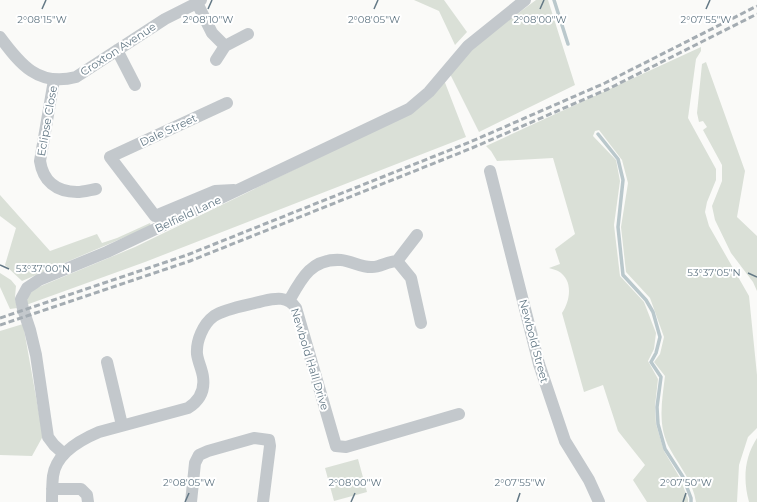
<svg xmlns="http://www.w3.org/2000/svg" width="757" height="502" font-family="Montserrat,sans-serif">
  <rect width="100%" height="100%" fill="#fafaf8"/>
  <path fill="#dae0d7" d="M414 0H444L467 32 455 45 439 11Z
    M536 0H548L575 85 479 132 450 74 471 48Z
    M701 47V51L696 59 688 118 716 169V180L707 202 705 212 709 226 749 296 757 375V428L748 437 739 465 737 502H696C693 482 680 467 670 449 657 426 662 401 665 376L654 362 660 354 664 337 650 298 626 272 621 227 628 183 622 160 599 130 595 131 593 136 616 160 620 181 614 225 620 276 644 302 656 333 654 349 648 361 658 379 655 406 656 424 664 451 680 478 688 499V502H647L633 480 645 465 618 431 603 385 584 392 562 313C570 301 574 280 558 271 556 270 552 269 549 268L560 264 555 249 575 234 553 158 497 161 491 151 486 146Z
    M706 62 745 171 737 217 757 236V291L753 282 731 253 715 220 712 206 722 181V165L703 130 707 127 703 121 699 122 697 113 702 64Z
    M444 80 466 137 145 262 26 305 28 296 34 289 135 247 392 122Z
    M0 195 50 251 97 234 102 243 117 238 150 223 151 226 22 281 5 265 16 228 0 216Z
    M0 273 11 280 16 286 15 297 17 308 10 309 0 287Z
    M23 324 43 436 32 456 0 455V331Z
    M757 438V502H749C743 480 744 458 757 438Z
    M358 459 367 492 334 501 325 468Z"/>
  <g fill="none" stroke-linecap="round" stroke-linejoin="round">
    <path stroke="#bac8cc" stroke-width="3.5" d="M554 0 568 44
      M598 134 618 159 623 180 618 227 623 275 646 300 653 312 660 337 656 353 651 362 661 377 657 407 658 424 665 449 683 477 691 498V502"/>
    <path stroke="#c3c8cc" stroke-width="12" d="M197 3 212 33 225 46
      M0 37C20 64 38 87 76 77L165 19 197 3 201 0
      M117 50 135 85
      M216 60 225 46 248 34
      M54 80 40 161C43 181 56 192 77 192 83 192 90 190 96 189
      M227 103 110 157 155 216 215 191 234 190
      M490 171 539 364 565 441 589 480 599 502
      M397 261 417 235
      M289 301C301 279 311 258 341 260 351 261 361 267 371 267 379 268 388 261 397 261L411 278 421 323
      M107 362 122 425
      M64 454 54 445 48 437 36 355 30 330 23 309 21 299 27 288 39 280 107 252 409 109 429 92 468 46 525 0
      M52 489H81L87 495 88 502
      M52 502C52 494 52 485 53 476 56 453 80 440 99 432L188 408C199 401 205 391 203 377 202 369 198 362 197 354 196 341 203 324 214 316 226 308 249 305 263 301 276 298 288 296 296 308L336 446 346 447 459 414
      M191 502 195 463 199 455 208 451 254 438 269 440 270 446 263 502"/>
    <path stroke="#a4acb2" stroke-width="3" stroke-dasharray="6 3" stroke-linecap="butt" d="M0 318 187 255 470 142 605 83 757 6
      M0 325 190 261 472 148 608 89 757 14"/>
  </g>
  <path fill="none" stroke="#637885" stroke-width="1.5" d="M42 9 46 0M208 9 212 0M374 9 378 0M540 9 544 0M706 9 710 0M0 265 9 269M748 273 757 277M185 502 189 493M351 502 355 493M517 502 520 493M683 502 686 493"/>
  <g text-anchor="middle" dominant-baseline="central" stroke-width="4" stroke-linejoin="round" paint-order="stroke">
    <g font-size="11" fill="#637885" stroke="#fff">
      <text transform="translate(118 49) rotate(-33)">Croxton Avenue</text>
      <text transform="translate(47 121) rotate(-80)">Eclipse Close</text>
      <text transform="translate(168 130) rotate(-25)">Dale Street</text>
      <text transform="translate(188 214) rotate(-25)">Belfield Lane</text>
      <text transform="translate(534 341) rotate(75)">Newbold Street</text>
      <text transform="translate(310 359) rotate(73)">Newbold Hall Drive</text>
    </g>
  </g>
  <g font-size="10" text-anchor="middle" fill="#637885" stroke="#fff" stroke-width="4" stroke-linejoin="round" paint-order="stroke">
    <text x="42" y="23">2°08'15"W</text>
    <text x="208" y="23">2°08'10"W</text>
    <text x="374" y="23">2°08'05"W</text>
    <text x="540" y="23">2°08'00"W</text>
    <text x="706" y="23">2°07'55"W</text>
    <text x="43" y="272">53°37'00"N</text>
    <text x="714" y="276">53°37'05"N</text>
    <text x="189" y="486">2°08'05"W</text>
    <text x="355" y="486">2°08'00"W</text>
    <text x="520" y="486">2°07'55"W</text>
    <text x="686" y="486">2°07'50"W</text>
  </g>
</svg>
